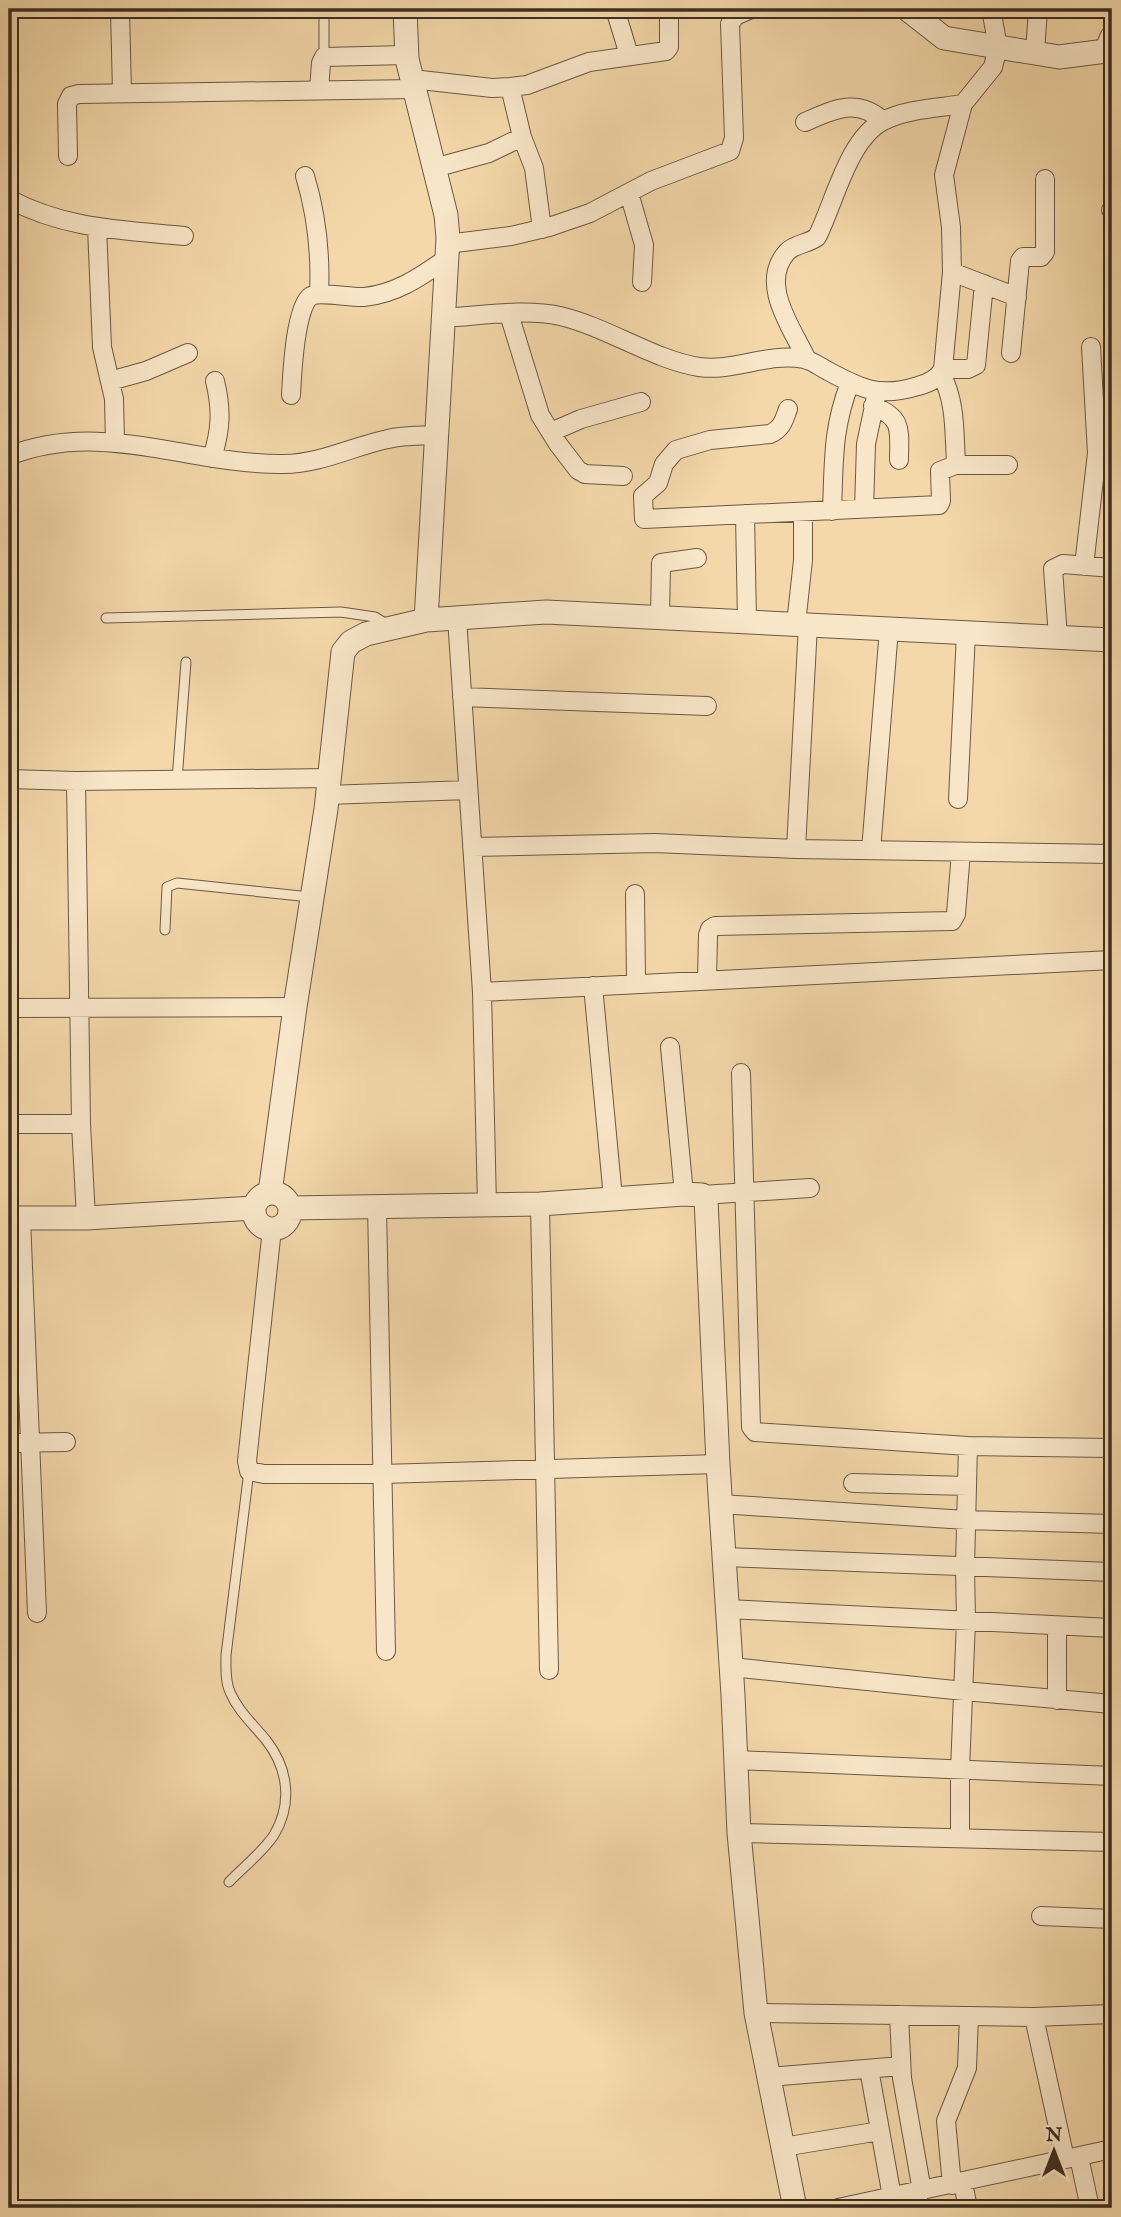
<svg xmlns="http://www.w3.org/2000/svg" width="1121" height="2217" font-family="'IM FELL English',serif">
  <rect width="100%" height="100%" fill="#f4d8aa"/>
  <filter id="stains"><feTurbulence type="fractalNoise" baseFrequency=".00286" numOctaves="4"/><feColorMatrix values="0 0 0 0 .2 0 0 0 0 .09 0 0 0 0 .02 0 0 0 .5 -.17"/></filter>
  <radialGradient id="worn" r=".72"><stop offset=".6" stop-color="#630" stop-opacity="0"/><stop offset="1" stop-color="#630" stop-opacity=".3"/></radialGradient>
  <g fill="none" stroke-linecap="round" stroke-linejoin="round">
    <defs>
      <path id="service" d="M324 9V57
        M106 618 341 612 375 617 388 625
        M177 780 186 662
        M165 930 167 887 177 883 310 897
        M229 1882C243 1867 263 1852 274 1835 293 1803 288 1768 266 1740 253 1724 238 1711 230 1692 225 1681 226 1667 226 1655L249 1471"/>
      <path id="minor" d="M120 9 122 93
        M615 9 629 55
        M1035 53 1038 9
        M412 79 492 88 510 87 527 85 589 62 666 51 669 47V17
        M510 87 522 137 534 168 542 229
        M319 90 321 63 324 57 406 55
        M805 122C832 110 857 97 883 121
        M68 156 67 104 71 96 79 94 414 89
        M434 168 489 153 522 137
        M305 176C317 216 321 252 319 294
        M629 193 644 245 642 282
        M9 199C65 229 122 230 184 236
        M1111 210H1112
        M97 227 102 347 114 399 115 441
        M447 244 511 236 549 227 590 213 651 181 730 151 734 138 730 24 735 16 751 9
        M952 272 1017 297
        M509 314 540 415 558 444 578 470 585 474 623 476
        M443 318C481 316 523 308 560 316 607 327 654 360 699 367 735 372 768 352 804 359 813 361 820 367 828 371 861 389 880 398 918 386 929 383 938 379 943 369L952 272 951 227 944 175 963 104 993 67 998 47 991 9
        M1011 353 1020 261 1023 257H1041L1045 252V179
        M807 360C793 329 758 284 787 252 794 244 808 244 817 237 834 204 848 139 883 121 906 109 938 108 963 104
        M943 369H968L976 365 984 284
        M110 381 146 371 188 353
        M291 395C292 376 295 306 311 296 320 291 351 298 364 297 396 294 420 277 446 259
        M873 406C904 418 899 431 899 460
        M788 409C784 420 782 429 770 434L710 440 676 450 664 464 658 483 643 496 644 519 939 505 941 501 940 471 953 466 956 462C954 432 956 401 941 374
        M551 432 581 419 641 402
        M9 456C102 419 189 465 284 464 320 464 354 446 388 439 404 435 420 436 436 435
        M212 458C221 430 222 410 215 381
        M955 465H1008
        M864 509 866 444 877 392
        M832 511C834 463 832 428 850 383
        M745 514 747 622
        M1084 566 1097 453 1091 347
        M660 617 661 563 697 558
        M457 618 482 992 487 1205
        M796 624 803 560V512
        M1058 637 1053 569 1063 564 1112 568
        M462 697 707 706
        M9 779 76 781 329 778
        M76 781 81 1124 86 1218
        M327 795 468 790
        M958 799 966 633
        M472 847 655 843 796 849 1112 854
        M796 849 808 625
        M871 850 889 629
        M635 894 636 984
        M707 980 708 935 710 929 715 926 952 921 956 914 961 852
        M593 986 613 1198
        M482 992 1112 960
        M9 1008 295 1007
        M670 1047 684 1194
        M741 1073 751 1427 755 1432 968 1446 1112 1448
        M9 1124H81
        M702 1195 810 1188
        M540 1204 549 1670
        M377 1206 386 1651
        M21 1218 37 1613
        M272 1229 247 1461 249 1471 264 1474H382L718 1464
        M9 1443 66 1442
        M853 1483 967 1486
        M720 1504 966 1520 1112 1524
        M724 1557 1112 1572
        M727 1609 1112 1628
        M1057 1626V1700
        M731 1667 964 1691 1112 1704
        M737 1760 1112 1776
        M739 1833 1112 1842
        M960 1838V1770L966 1621 965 1567 968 1446
        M1041 1916 1112 1919
        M756 2013 1034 2017 1112 2014
        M899 2015 902 2078 922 2191
        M1034 2017 1065 2159
        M869 2069 892 2197
        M769 2077 901 2066
        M783 2147 880 2131
        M1079 2157 1090 2208
        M963 2183 968 2208
        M952 2185 946 2121 967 2068 969 2016
        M838 2208 1112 2149"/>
      <path id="tertiary" d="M405 9 407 59 446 215 448 238 426 620
        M907 9 944 38 1059 57 1106 51 1112 37
        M254 1211a18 18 0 1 1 36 0a18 18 0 1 1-36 0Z
        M270 1193 295 1007 326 809 343 652 351 642 366 634 426 620 546 612 1112 640
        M290 1208 540 1204 684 1194 702 1195 706 1199 718 1464 733 1695 739 1833 756 2013 795 2208
        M9 1218H86L254 1208"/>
    </defs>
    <use href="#service" stroke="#6a5945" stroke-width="11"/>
    <use href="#minor" stroke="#6a5945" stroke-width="20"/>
    <use href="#tertiary" stroke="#6a5945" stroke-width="25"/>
    <use href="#service" stroke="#f8e6c8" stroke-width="9"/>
    <use href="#minor" stroke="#f8e6c8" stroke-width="18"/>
    <use href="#tertiary" stroke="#f8e6c8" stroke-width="23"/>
  </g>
  <rect width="1121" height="2217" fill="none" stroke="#f4d8aa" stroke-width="35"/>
  <rect x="10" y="10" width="1100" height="2196" fill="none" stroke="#3c2f23" stroke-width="3.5"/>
  <rect x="18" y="18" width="1086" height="2182" fill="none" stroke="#3c2f23" stroke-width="2"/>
  <g transform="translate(1054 2151)" stroke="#f8e6c8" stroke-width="5" paint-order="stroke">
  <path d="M0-5L12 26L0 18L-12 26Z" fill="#3c2f23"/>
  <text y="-10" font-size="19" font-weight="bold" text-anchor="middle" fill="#3c2f23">N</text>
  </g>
  <rect width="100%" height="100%" filter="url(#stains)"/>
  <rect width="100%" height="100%" fill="url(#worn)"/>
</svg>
